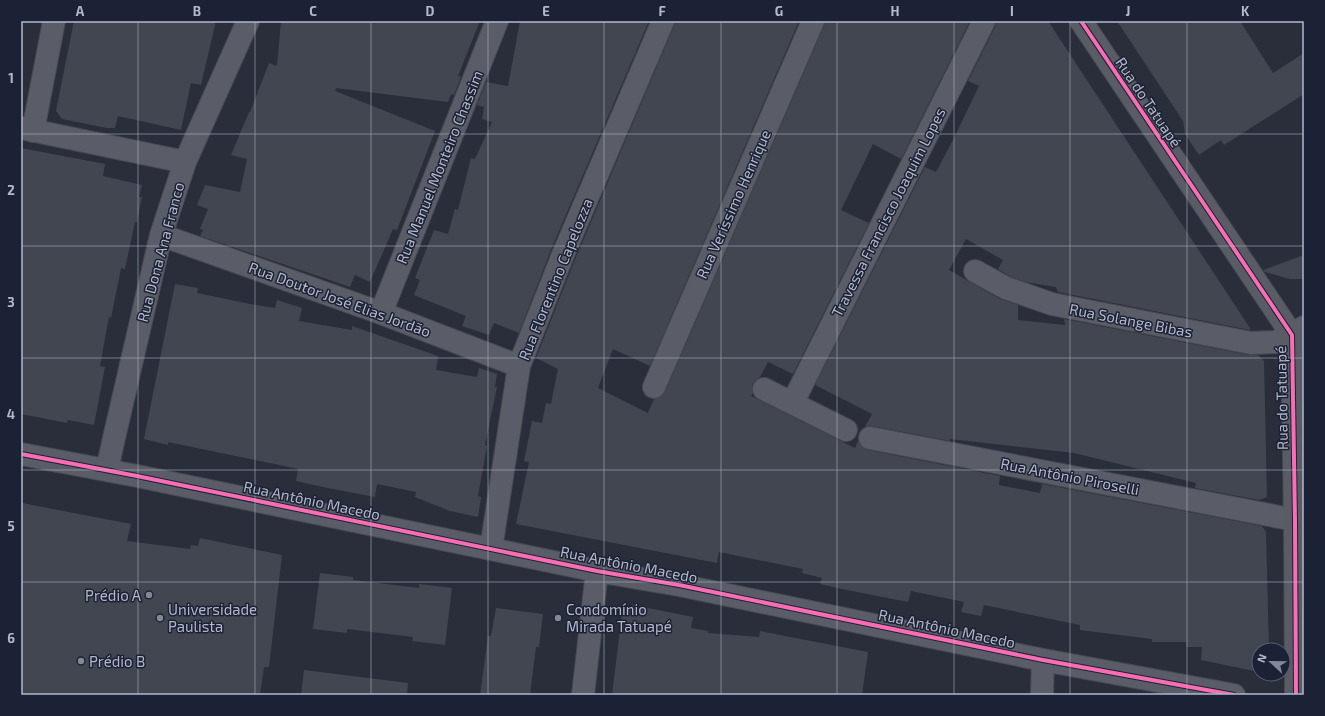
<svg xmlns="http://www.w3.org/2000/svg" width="1325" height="716" font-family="'Exo 2',sans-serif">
  <rect width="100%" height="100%" fill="#292e3a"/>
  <path fill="#424650" d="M74 21H216L201 85 191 83 181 130 118 116 115 128H107L62 119 56 111Z
    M281 21H480L458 76 461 77 454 95 451 94 448 102 336 88 335 91 435 131 397 230 393 229 370 282 355 275 350 287 200 236 203 230 200 229 208 209 197 205 205 185 240 192 247 159 231 155 249 112H250L269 63 277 66Z
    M520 21H649L550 252 519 333 494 323 489 335 462 326 466 316 414 295 420 280 415 278 434 230 448 234 455 209 458 210 471 158 475 159 492 122 482 119 484 107 477 105 486 82 508 86Z
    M675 21H799L650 366 613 349 598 388 648 413 654 399 661 397 665 392 824 26 825 21H970L901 159 873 144 841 210 869 223 793 374 768 362 760 377 757 379 753 384 752 389 753 393 751 396 855 448 858 441 862 447 868 450 1000 476 999 485 1040 493 1042 484 1262 526 1266 532 1269 650 1259 648V672L1201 660 1202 647H1186V642H1152V639L1080 630V625L984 605 981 616 961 612 964 602 911 591 908 602 842 589 820 584 822 578 802 573 803 569 748 558 719 552 717 563 516 524 529 462 524 461 532 421 542 423 546 403 551 404 558 369 536 358 574 262 674 26Z
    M996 21H1048L1250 328V330L1058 292 1056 287 1025 282 1011 277 998 269 1003 260 966 239 949 270 1000 299 1018 305V320L1065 325 1064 319 1249 355H1258L1264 361 1267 497 1259 500 1195 488 1196 483 1074 453 950 439V441L872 426 865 427 872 414 815 385 925 167 936 172 953 140 979 86 968 81 995 27Z
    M1117 21H1240L1273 73 1304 53V94L1224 145 1221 140 1199 155 1185 134 1183 121Z
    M21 148 105 164 103 176 142 185 139 197H142L137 222H135L125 269 121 268 111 318 109 317 100 366 105 367 94 425 68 420 67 423 21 414Z
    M1304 255V279H1290L1265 272 1263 270Z
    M175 284 198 288 197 293 250 304 275 308 277 300 302 308 299 321 352 330V326L438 356 436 370 477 377 479 368 497 374 495 387H497L485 445 487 446 478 496 481 497 478 517 450 511 415 497 416 492 377 484 375 497 328 488 296 481 298 469 168 442V445L144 439Z
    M22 503 131 524 127 541 190 549 191 545 198 546 200 538 282 555 269 667H264L260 695H21V513Z
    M320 573 353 577V580L419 588V584L452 588 445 645 412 641 413 637 347 629V633L313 629Z
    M633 605 693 617 691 628 708 631V633L759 637 760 631 868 652 862 695H612L622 613Z
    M496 608 543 614 539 647H536L530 695H480L488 636H491Z
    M304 670 408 683 407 695H301Z"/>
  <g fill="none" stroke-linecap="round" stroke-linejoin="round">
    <defs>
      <path id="street" d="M21 128 185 162
        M33 131 54 21
        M161 235 381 313 519 366
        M975 271 1006 288 1052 304 1251 343 1275 342 1292 335 1304 327
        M381 313 497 21
        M654 387 813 21
        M764 389 846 430
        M793 402 984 21
        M870 438 1295 520
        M21 454 137 476 597 571 679 585 1043 660 1234 695
        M107 470 114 438 161 235 185 162 248 21
        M491 549 519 366 562 257 663 21
        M583 695 597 571
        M1042 695 1043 660"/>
      <path id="secondary" d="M1081 21 1292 335 1295 520 1296 695"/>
    </defs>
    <use href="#street" stroke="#464952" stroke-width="24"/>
    <use href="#secondary" stroke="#464952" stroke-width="24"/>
    <use href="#street" stroke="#5a5d67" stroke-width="22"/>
    <use href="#secondary" stroke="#595b65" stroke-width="22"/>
    <defs>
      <path id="cycleway" d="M1081 21 1292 335 1295 520 1296 695
        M21 454 137 476 597 571 679 585 1043 660 1234 695"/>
    </defs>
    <use href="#cycleway" stroke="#1c2235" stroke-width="6"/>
    <use href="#cycleway" stroke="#f96db3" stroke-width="4"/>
  </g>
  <path fill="none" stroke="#b3b9cb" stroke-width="1" stroke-opacity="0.55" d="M138 21V695M255 21V695M371 21V695M488 21V695M604 21V695M721 21V695M837 21V695M954 21V695M1070 21V695M1187 21V695M21 134H1304M21 246H1304M21 358H1304M21 470H1304M21 582H1304"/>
  <g fill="#838898" stroke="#1c2235" stroke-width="1.5">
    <circle cx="149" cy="595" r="4"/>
    <circle cx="160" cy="618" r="4"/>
    <circle cx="558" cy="618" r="4"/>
    <circle cx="81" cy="661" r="4"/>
  </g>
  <g text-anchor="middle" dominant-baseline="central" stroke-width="3" stroke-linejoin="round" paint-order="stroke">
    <g font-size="15" fill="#b3b9cb" stroke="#1c2235">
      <text transform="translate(1149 102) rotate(56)">Rua do Tatuapé</text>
      <text transform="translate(439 167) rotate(-68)">Rua Manuel Monteiro Chassim</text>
      <text transform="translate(733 204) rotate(-66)">Rua Veríssimo Henrique</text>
      <text transform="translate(888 212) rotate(-63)">Travessa Francisco Joaquim Lopes</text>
      <text transform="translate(160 252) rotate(-75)">Rua Dona Ana Franco</text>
      <text transform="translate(555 279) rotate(-68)">Rua Florentino Capelozza</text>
      <text transform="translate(340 299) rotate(20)">Rua Doutor José Elias Jordão</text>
      <text transform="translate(1131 320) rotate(11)">Rua Solange Bibas</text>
      <text transform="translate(1281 398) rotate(-91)">Rua do Tatuapé</text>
      <text transform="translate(1070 476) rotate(11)">Rua Antônio Piroselli</text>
      <text transform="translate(312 500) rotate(12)">Rua Antônio Macedo</text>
      <text transform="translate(629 564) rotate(11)">Rua Antônio Macedo</text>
      <text transform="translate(947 628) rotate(12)">Rua Antônio Macedo</text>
    </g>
    <g font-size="15" fill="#b3b9cb" stroke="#1c2235" text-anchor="start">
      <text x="141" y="595" text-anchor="end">Prédio A</text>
      <text x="168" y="609">Universidade<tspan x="168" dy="17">Paulista</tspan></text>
      <text x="566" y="609">Condomínio<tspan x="566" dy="17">Mirada Tatuapé</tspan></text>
      <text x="89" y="661">Prédio B</text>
    </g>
  </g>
  <rect width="1325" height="716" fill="none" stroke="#1c2235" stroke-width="44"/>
  <g transform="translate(1271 662) rotate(292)"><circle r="19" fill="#1c2235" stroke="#585e71"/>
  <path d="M0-3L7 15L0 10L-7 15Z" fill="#838898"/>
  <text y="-6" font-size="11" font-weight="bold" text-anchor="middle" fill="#b3b9cb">N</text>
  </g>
  <rect x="22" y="22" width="1281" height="672" fill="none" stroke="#b3b9cb" stroke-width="1.5"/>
  <g font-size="13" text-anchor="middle" font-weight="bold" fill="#b3b9cb">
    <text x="80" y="16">A</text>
    <text x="197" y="16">B</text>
    <text x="313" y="16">C</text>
    <text x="430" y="16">D</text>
    <text x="546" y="16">E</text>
    <text x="662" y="16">F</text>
    <text x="779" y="16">G</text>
    <text x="895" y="16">H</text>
    <text x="1012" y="16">I</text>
    <text x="1128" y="16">J</text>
    <text x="1245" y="16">K</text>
    <text x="11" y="83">1</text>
    <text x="11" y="195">2</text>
    <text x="11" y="307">3</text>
    <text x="11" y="419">4</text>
    <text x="11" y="531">5</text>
    <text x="11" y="643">6</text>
  </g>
</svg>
